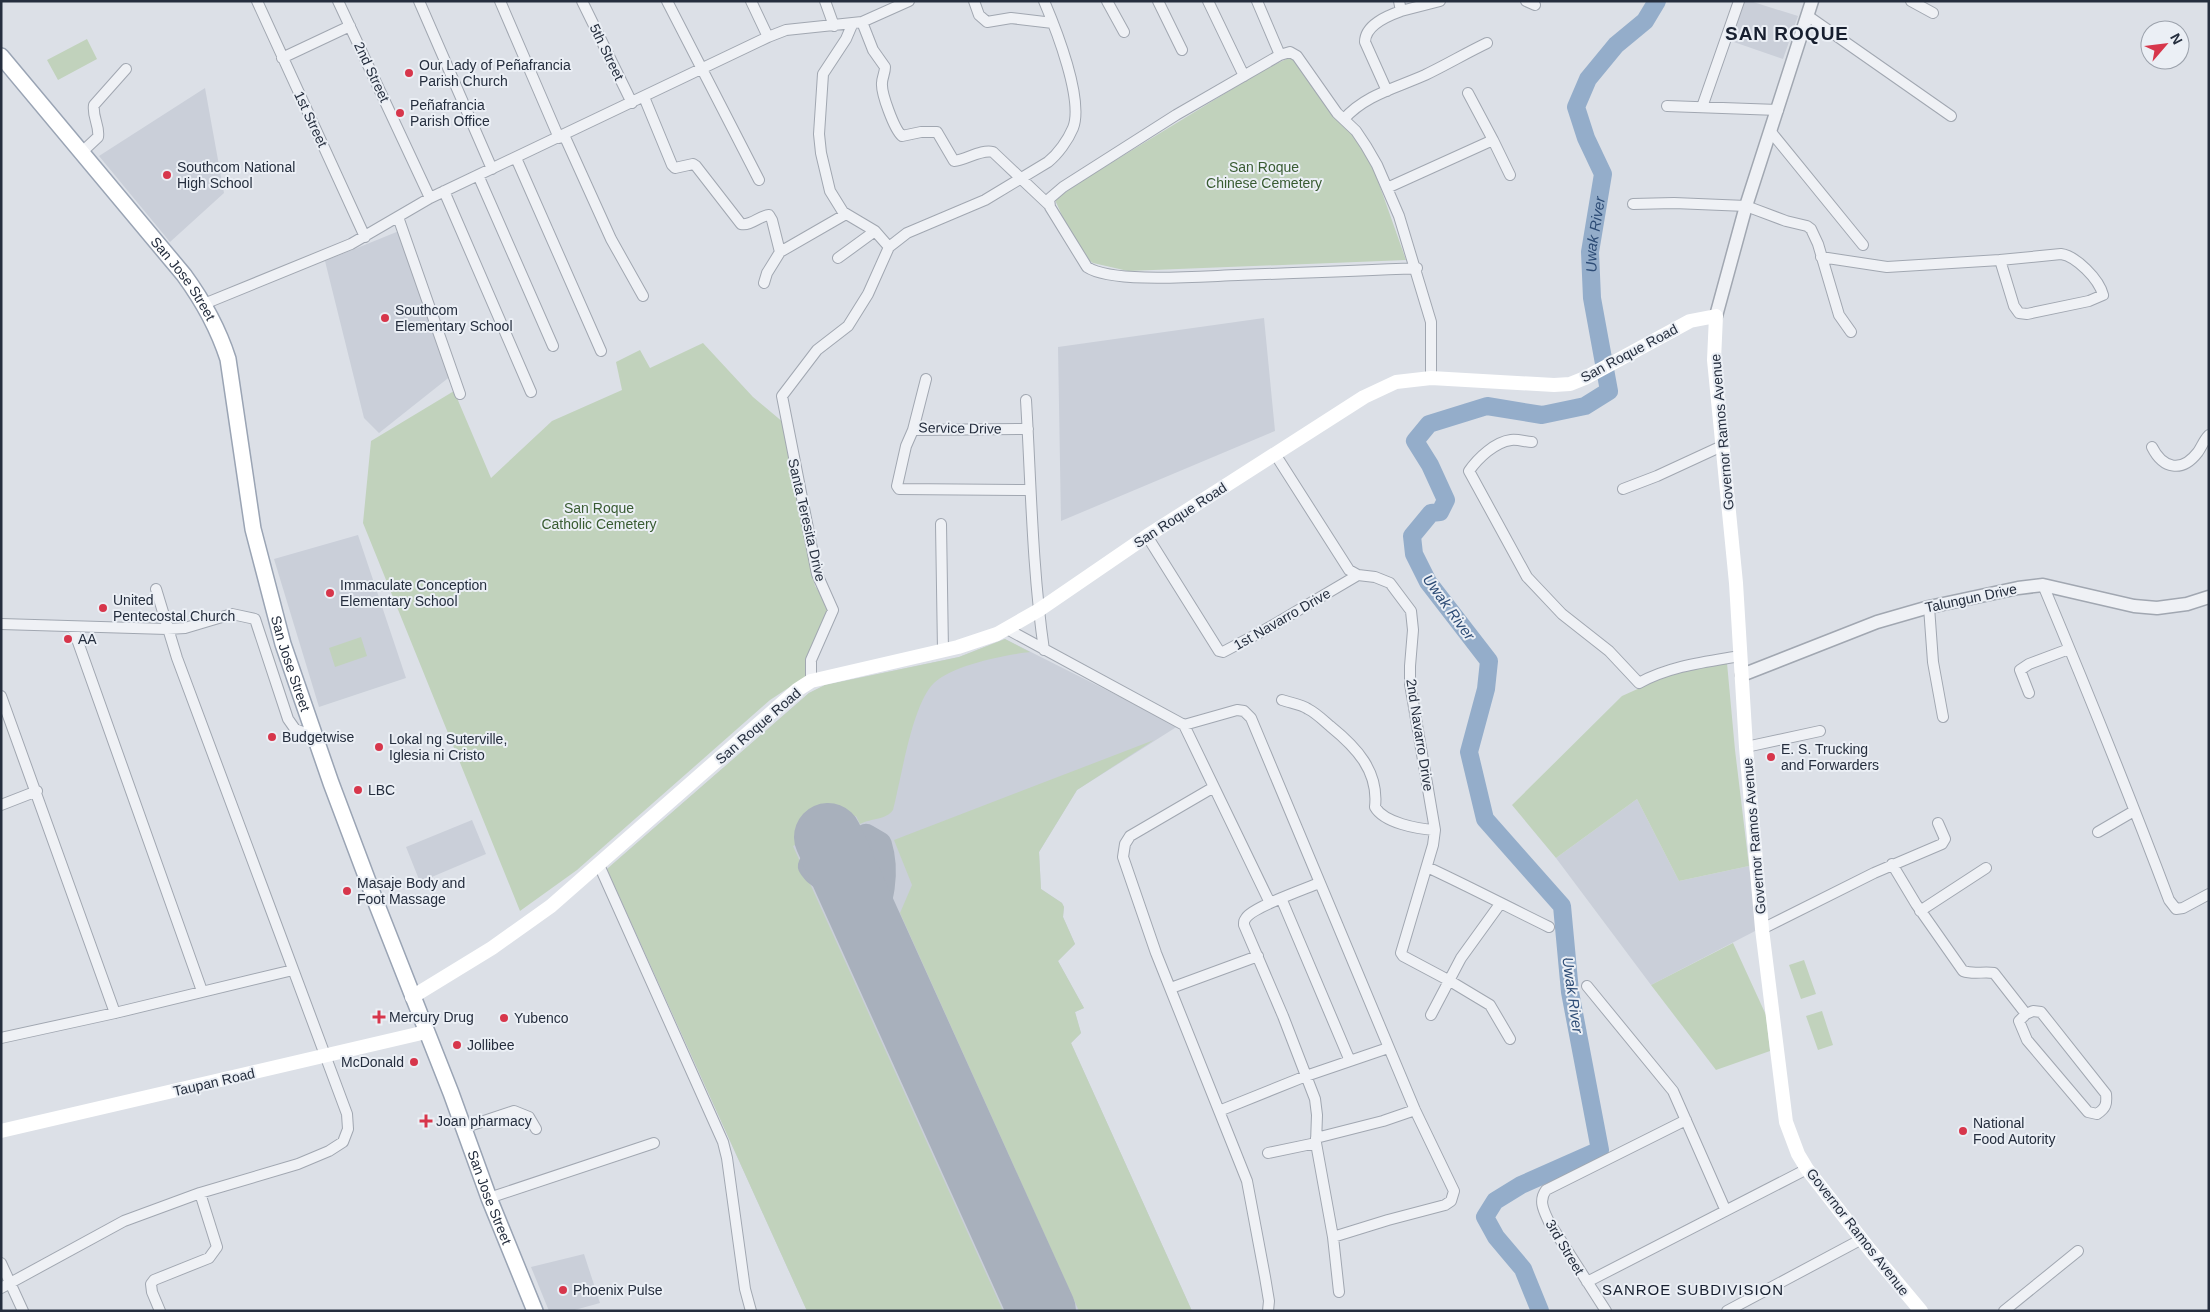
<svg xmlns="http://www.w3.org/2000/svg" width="2210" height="1312" font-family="Arial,sans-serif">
  <rect width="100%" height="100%" fill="#dce0e7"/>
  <path fill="#cacfd9" d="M1742 1H1750L1798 16 1783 59 1728 40Z
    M205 88 224 193 170 242 99 156Z
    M399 231 452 375 379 433 364 418 325 261Z
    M1264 318 1275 431 1061 521 1058 347Z
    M358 535 406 678 319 707 274 559Z
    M1005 639 1178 726 1077 790 1039 852 1041 889 1062 903 1064 907 1063 917 1075 944 1058 961 1084 1008 1075 1012 1081 1033 1071 1043 1192 1311H807L607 869 809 693 825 685 959 657Z
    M1637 799 1679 881 1749 866 1757 930 1651 985 1556 858Z
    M472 820 486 854 420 882 406 847Z
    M584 1254 600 1303 571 1311H549L531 1267Z"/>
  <path fill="#c1d2bc" d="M87 39 97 59 58 80 47 60Z
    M1293 56 1349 128 1372 164 1406 260 1128 271 1093 263 1079 253 1055 200 1075 185 1265 69Z
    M703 343 753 397 784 423 815 586 829 605 828 614 808 658 805 677 770 700 577 870 520 911 363 523 371 441 454 391 491 478 552 421 622 390 616 362 640 350 650 368Z
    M361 637 367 656 335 667 329 648Z
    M1005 639 1030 652C1004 655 953 665 934 683 912 704 901 780 893 810 886 820 872 818 860 824L856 816 793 846 1003 1311H807L607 869 809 693 825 685 959 657Z
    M1727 663 1735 750 1749 866 1679 881 1637 799 1556 858 1512 805 1622 696 1673 673Z
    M1154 740 1077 790 1039 852 1041 889 1062 903 1064 907 1063 917 1075 944 1058 961 1084 1008 1075 1012 1081 1033 1071 1043 1192 1311H1079L900 913 912 885 894 840Z
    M1733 943 1766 1015 1770 1051 1716 1070 1651 985Z
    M1804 960 1816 994 1801 999 1789 965Z
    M1822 1011 1833 1045 1818 1050 1806 1016Z"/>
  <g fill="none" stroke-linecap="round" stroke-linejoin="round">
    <path stroke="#94adca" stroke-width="18" id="s1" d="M1540 1311 1523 1269 1496 1237 1485 1217 1495 1201 1521 1185 1600 1150 1570 992 1562 906 1485 819 1469 752 1486 689 1489 661 1428 582 1414 554 1412 536 1431 513 1440 512 1446 500 1430 465 1415 441 1429 424 1487 406 1542 415 1585 406 1609 391 1592 298 1590 252 1603 174 1586 138 1576 107 1588 79 1616 45 1645 21 1657 1"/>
    <path stroke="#a8b0bc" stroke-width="28" d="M853 860C841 849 820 849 812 866L816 871 858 903
      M852 889 853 849 857 843 866 838 878 845C887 874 879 900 870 929"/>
    <path stroke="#a8b0bc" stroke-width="68" d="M828 837 1042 1311"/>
    <defs>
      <path id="minor" d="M257 1 365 237
        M338 1 430 198
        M419 1 492 169
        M500 1 559 138
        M582 1 632 103
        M667 1 759 180
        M751 1 768 37
        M825 1 834 26
        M974 1 979 15 987 22 1011 18 1053 23
        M1107 1 1124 32
        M1158 1 1182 50
        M1208 1 1244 76
        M1257 1 1280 55
        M1526 1 1535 5
        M1911 1 1933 13
        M1401 11 1440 1
        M1808 16 1951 116
        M862 22 873 50 885 67C885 73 882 78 882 83 881 93 894 129 902 136L921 132H937L954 161C966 160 981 149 993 152L1048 204
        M852 25 846 39 823 74 819 134 821 153 830 191 843 212 875 231 889 247
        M282 58 350 26
        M1387 91 1365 42C1365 25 1387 16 1401 11L1399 1
        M644 97 672 165 675 168 693 164 696 166 741 224C751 226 759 216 769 215L772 220 780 252 767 273 764 283
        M1667 106 1778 110
        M1702 107 1739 1
        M1344 119C1365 95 1396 88 1425 75 1446 65 1466 53 1487 43
        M1771 132 1863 245
        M564 135 611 239 643 296
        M1493 140 1510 175
        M82 152 98 137C100 126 92 117 94 105L126 69
        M516 158 601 351
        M478 175 553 346
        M1387 188 1493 140 1468 93
        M444 191 531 392
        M1633 204 1674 203 1746 206 1786 221 1807 226 1811 229 1818 244 1839 315 1851 332
        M398 217 460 394
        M780 252 846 214
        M1821 257 1887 267 2000 260 2014 306 2019 313 2027 314 2089 301 2103 295C2099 279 2076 256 2061 254L2000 260
        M838 258 875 231
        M1417 268C1357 271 1297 273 1238 275 1204 276 1112 284 1087 267L1050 207 1049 199 1063 187 1176 115 1280 55 1290 52 1297 56 1337 113 1356 131 1366 146 1377 165 1399 216 1431 322V378
        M204 304 351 244 430 198 768 37 786 30 862 22 909 1
        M926 379 913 430 1028 429
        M1026 400C1031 483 1032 567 1044 650
        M913 430 906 446 897 486 899 489 1030 490
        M1532 442C1526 442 1518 439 1511 440 1495 442 1478 458 1469 471L1527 577 1562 614 1609 651 1639 683C1670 666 1705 662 1740 656
        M2152 447C2163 469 2182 473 2198 452 2202 446 2204 440 2209 435
        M1275 454 1349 570 1358 575 1375 577 1390 583 1411 611 1413 630 1410 666V684L1435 830 1433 845 1401 953 1403 956 1450 981 1490 1005 1510 1039
        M1623 489 1657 476 1722 446
        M941 524 943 651
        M1147 536 1219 651 1223 652 1263 631 1358 575
        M2043 585C2087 690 2129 794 2169 900L2176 909 2183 908 2209 894
        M1929 607 1933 662 1943 717
        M1 624 167 629 185 628 232 614 255 619 288 719 295 729 315 737
        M73 628 202 991
        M1007 629 1184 725 1270 903
        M811 681V660L833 610 817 574 782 396 817 350 848 326 868 294 889 247 907 233 985 200 1048 162C1058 154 1068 140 1073 128 1084 100 1056 29 1044 1
        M2029 693 2020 670 2029 664 2069 649
        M1 696 115 1013
        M1282 700C1290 703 1301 704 1308 709 1316 713 1323 720 1330 726 1356 747 1379 771 1375 807 1384 823 1418 829 1435 830
        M1184 725 1237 710 1244 711 1251 718 1415 1110 1454 1191 1451 1201 1445 1205 1388 1220 1333 1237 1316 1143 1317 1115 1315 1099 1283 1016 1244 925C1244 921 1244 921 1246 918 1253 907 1305 889 1319 883
        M1746 747 1820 731
        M1214 787 1130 836 1125 844 1123 857 1156 953 1247 1181 1265 1277 1269 1301 1268 1311
        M1 805 37 791
        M2098 832 2134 811
        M1892 864 1916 904 1963 971C1974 975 1983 971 1994 973L2026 1014 2033 1011 2041 1012 2106 1094C2107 1104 2106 1108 2097 1114L2088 1112 2027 1040 2019 1021 2026 1014
        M599 865 723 1142 727 1158 745 1289 751 1311
        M1427 867C1468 886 1508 907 1549 927
        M1281 898 1350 1061
        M1920 911 1986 868
        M1762 929 1874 873 1942 844 1945 839 1938 823
        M1587 986 1673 1091 1725 1209
        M1171 988 1258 956
        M1431 1015 1461 958 1500 904
        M1 1038 115 1013 293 970
        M1219 1111 1306 1076 1388 1048
        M463 1128 514 1111 529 1117 536 1129
        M1316 1138 1383 1121 1415 1110
        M1268 1153 1316 1143
        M489 1198 654 1143
        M1333 1237 1339 1292
        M1 1263 23 1311
        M1587 1282 1807 1169
        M1 1288 124 1221 200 1193 298 1164 329 1151 343 1142 348 1129 347 1114 177 658 156 589
        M160 1311 152 1292 151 1284 154 1280 209 1258 217 1247 200 1193
        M1606 1311 1549 1222C1544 1211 1538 1201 1546 1190L1686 1120
        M1727 1311 1862 1239
        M2004 1311 2078 1251"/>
      <path id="tertiary" d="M1716 316 1746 206 1812 1
        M1742 675 1877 622 1929 607 2018 588 2043 585 2134 606 2157 608 2187 604 2209 597"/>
      <g id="primary">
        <path id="s2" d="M1 56 184 275C203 301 218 328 228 359L253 529 283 644 331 783 375 900 451 1093 489 1198 535 1311"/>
      </g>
    </defs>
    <use href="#minor" stroke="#a1a7b1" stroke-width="12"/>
    <use href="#tertiary" stroke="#a1a7b1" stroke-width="15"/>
    <use href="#primary" stroke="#9aa4b4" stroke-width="18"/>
    <use href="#minor" stroke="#eff1f5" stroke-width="10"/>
    <use href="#tertiary" stroke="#eff1f5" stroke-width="12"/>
    <path stroke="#fff" stroke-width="14" d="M412 997 492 948 551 906 797 690 811 681 958 647 997 634 1039 610 1147 536 1364 397 1396 382 1431 378 1554 385 1570 384 1585 378 1690 321 1716 316 1714 360 1736 583 1746 747 1762 929 1786 1122 1798 1154 1807 1169 1870 1250 1921 1311
      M1 1131 426 1032"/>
    <use href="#primary" stroke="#fff" stroke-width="15"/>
  </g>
  <g fill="#d7364b" stroke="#ebeff5" stroke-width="2">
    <circle cx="409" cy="73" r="5"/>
    <circle cx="400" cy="113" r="5"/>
    <circle cx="167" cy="175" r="5"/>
    <circle cx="385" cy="318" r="5"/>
    <circle cx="330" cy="593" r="5"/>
    <circle cx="103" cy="608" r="5"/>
    <circle cx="68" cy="639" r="5"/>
    <circle cx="272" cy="737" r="5"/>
    <circle cx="379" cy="747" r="5"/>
    <circle cx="1771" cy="757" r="5"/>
    <circle cx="358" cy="790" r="5"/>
    <circle cx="347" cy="891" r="5"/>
    <path d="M376.5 1009.5h5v5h5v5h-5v5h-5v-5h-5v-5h5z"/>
    <circle cx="504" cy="1018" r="5"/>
    <circle cx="457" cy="1045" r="5"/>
    <circle cx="414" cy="1062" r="5"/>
    <path d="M423.5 1113.5h5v5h5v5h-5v5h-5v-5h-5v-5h5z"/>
    <circle cx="1963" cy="1131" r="5"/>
    <circle cx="563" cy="1290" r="5"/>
  </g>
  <g text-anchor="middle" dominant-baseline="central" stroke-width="4" stroke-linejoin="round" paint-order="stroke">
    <g font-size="14" fill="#252e3e" stroke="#ebeff5">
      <text transform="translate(607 52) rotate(64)">5th Street</text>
      <text transform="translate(372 72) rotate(65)">2nd Street</text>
      <text transform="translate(311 119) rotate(65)">1st Street</text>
      <text stroke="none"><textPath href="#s2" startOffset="288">San Jose Street</textPath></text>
      <text transform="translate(1629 353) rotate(-28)">San Roque Road</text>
      <text transform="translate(960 428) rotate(1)">Service Drive</text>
      <text transform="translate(1722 432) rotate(-95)">Governor Ramos Avenue</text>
      <text transform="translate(1180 515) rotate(-33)">San Roque Road</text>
      <text transform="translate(807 520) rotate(77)">Santa Teresita Drive</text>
      <text transform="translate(1971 598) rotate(-12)">Talungun Drive</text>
      <text transform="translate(1282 619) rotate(-30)">1st Navarro Drive</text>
      <text stroke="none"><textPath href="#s2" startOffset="692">San Jose Street</textPath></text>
      <text transform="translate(758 726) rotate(-41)">San Roque Road</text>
      <text transform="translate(1420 735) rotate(81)">2nd Navarro Drive</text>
      <text transform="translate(1754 836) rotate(-95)">Governor Ramos Avenue</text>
      <text transform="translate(214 1082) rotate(-13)">Taupan Road</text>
      <text stroke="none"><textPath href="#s2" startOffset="1262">San Jose Street</textPath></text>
      <text transform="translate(1858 1232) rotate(52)">Governor Ramos Avenue</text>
      <text transform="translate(1565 1247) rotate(59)">3rd Street</text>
    </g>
    <g font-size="14" fill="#252e3e" stroke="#ebeff5" text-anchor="start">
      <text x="419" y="65">Our Lady of Peñafrancia<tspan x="419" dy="16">Parish Church</tspan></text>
      <text x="410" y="105">Peñafrancia<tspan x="410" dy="16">Parish Office</tspan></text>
      <text x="177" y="167">Southcom National<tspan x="177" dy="16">High School</tspan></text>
      <text x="395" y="310">Southcom<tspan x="395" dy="16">Elementary School</tspan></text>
      <text x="340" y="585">Immaculate Conception<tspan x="340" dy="16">Elementary School</tspan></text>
      <text x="113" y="600">United<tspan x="113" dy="16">Pentecostal Church</tspan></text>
      <text x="78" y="639">AA</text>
      <text x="282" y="737">Budgetwise</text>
      <text x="389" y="739">Lokal ng Suterville,<tspan x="389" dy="16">Iglesia ni Cristo</tspan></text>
      <text x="1781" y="749">E. S. Trucking<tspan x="1781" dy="16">and Forwarders</tspan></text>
      <text x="368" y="790">LBC</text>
      <text x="357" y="883">Masaje Body and<tspan x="357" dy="16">Foot Massage</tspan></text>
      <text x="389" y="1017">Mercury Drug</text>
      <text x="514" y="1018">Yubenco</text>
      <text x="467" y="1045">Jollibee</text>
      <text x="404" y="1062" text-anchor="end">McDonald</text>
      <text x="436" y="1121">Joan pharmacy</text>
      <text x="1973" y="1123">National<tspan x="1973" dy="16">Food Autority</tspan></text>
      <text x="573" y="1290">Phoenix Pulse</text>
    </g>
    <g font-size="14" fill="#385b31" stroke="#ebeff5">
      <text x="1264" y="167">San Roque<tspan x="1264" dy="16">Chinese Cemetery</tspan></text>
      <text x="599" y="508">San Roque<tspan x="599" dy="16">Catholic Cemetery</tspan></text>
    </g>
    <g font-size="15" font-style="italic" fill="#2c4b75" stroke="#ebeff5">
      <text stroke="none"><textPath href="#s1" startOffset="1409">Uwak River</textPath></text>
      <text transform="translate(1449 607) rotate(54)">Uwak River</text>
      <text transform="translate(1573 995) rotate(82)">Uwak River</text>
    </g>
    <g font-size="15" letter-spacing="1" fill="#171f2f" stroke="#ebeff5">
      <text x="1693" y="1289">SANROE SUBDIVISION</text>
    </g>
    <g font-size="19" font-weight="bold" letter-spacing="1" fill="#171f2f" stroke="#ebeff5">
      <text x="1787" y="33">SAN ROQUE</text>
    </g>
  </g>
  <rect width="2210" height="1312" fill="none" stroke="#252e3e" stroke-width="5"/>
  <g transform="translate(2165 45) rotate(62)"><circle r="24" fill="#ebeff5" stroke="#9ca2ac"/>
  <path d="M0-4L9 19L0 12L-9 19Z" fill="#d7364b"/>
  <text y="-8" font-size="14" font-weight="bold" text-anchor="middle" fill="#252e3e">N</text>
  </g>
</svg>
